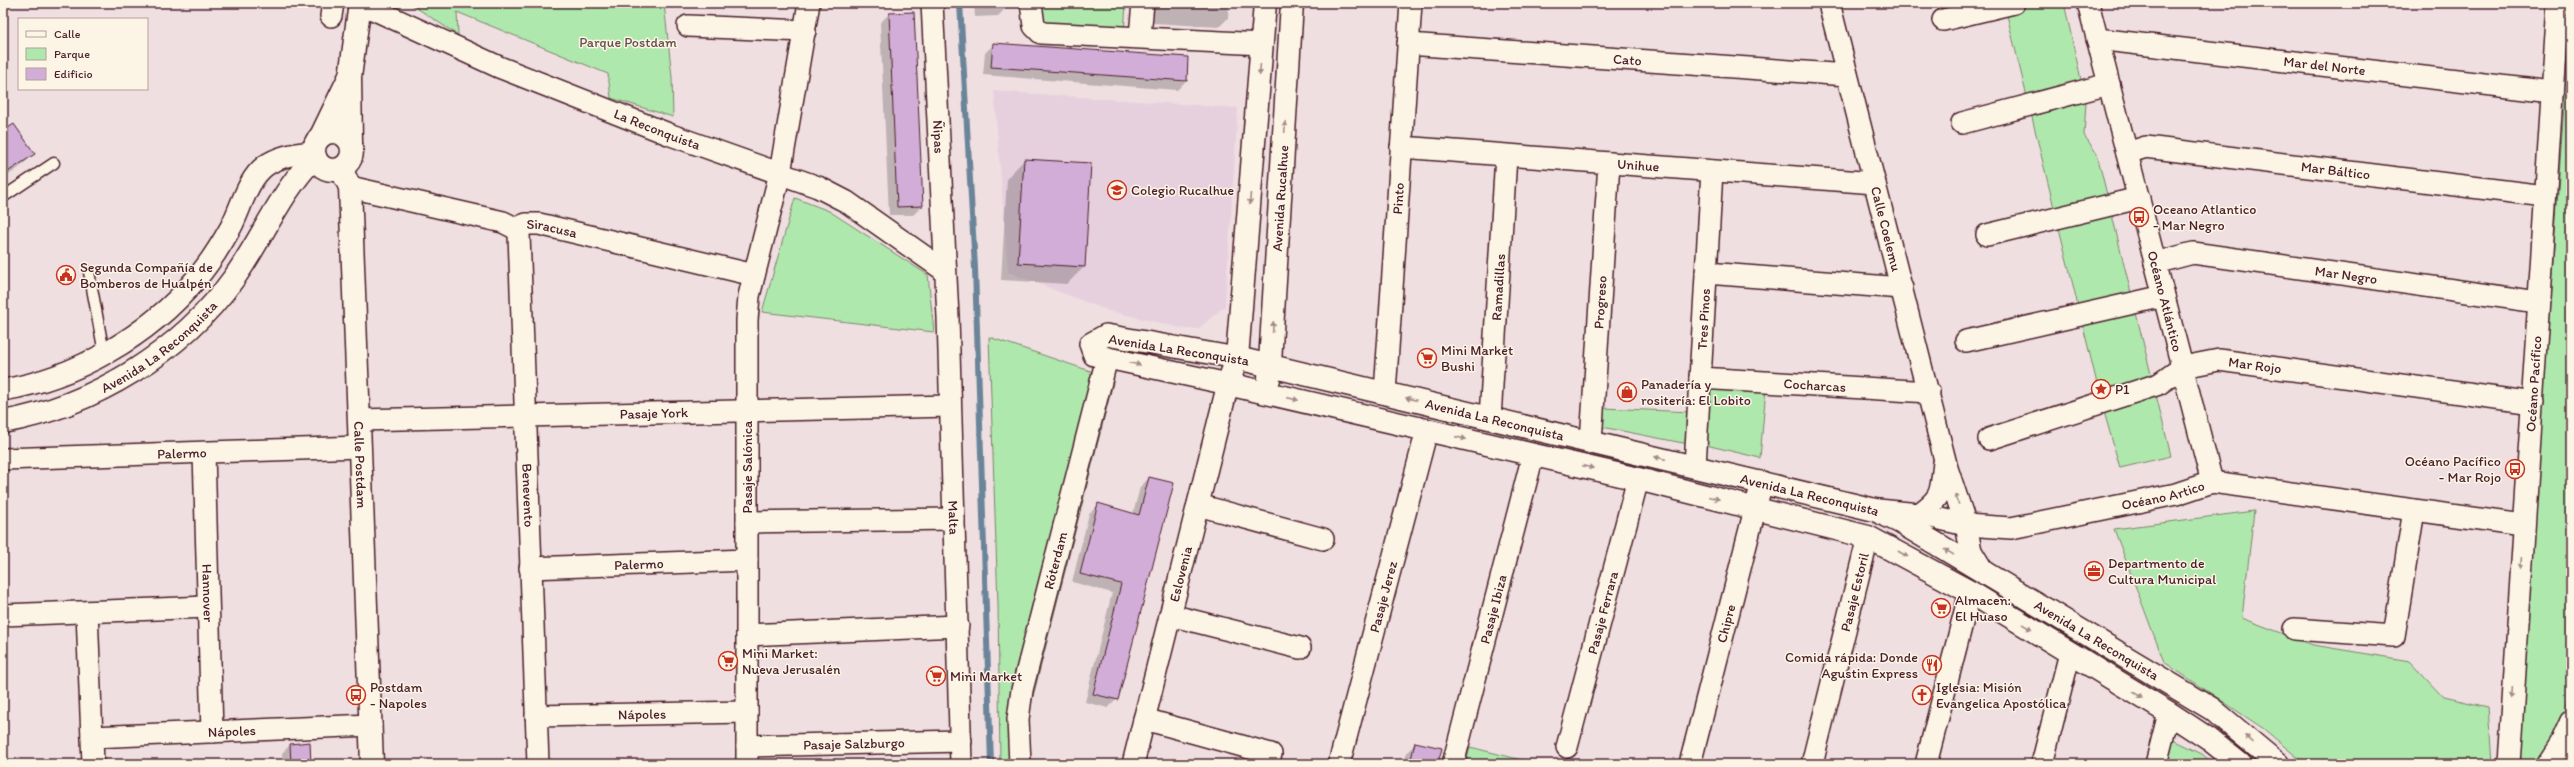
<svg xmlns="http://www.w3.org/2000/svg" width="2574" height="767" font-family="Itim,sans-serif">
  <rect width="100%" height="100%" fill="#efdfe1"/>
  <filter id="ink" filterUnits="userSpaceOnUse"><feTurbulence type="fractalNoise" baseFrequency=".025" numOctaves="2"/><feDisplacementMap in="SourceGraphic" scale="8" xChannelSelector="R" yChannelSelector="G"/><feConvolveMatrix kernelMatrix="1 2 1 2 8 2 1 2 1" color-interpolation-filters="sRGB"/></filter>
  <g filter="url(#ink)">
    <path fill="#e6d0de" d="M994 91 1238 108 1225 306 1198 329H1186L1109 311 1008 272Z"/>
    <path fill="#afe8ad" stroke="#7c846c" d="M409 3H664L672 77 673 117 611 98 608 74 457 12 458 35Z
      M1040 3H1126L1124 33 1047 28 1040 18Z
      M2004 3H2064L2086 102 2084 135 2097 154 2171 456 2120 468 2103 408Z
      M2571 10V528L2567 552 2571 605V690L2564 714 2553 738 2535 761 2525 764 2519 756 2518 747Z
      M795 198 829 211 928 275 934 332 762 312Z
      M989 337 1114 379 1028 716 1025 764H1000L998 604Z
      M1716 386 1766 388 1760 458 1706 445 1710 393Z
      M1603 408 1691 412 1688 444 1602 427Z
      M2254 511 2242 618 2313 645 2410 661 2444 697 2488 707 2492 764H2305L2264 729 2164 662 2114 529Z
      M2173 740 2202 754 2214 764H2168Z
      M1470 747 1538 764H1466Z"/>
    <path fill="#0003" d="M974 3H1006L1007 7 998 16 975 17Z
      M1155 3H1229L1228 18 1219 27 1153 23Z
      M889 14 922 206 913 215H889L880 23Z
      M994 44 1186 81 1177 90 983 75 985 53Z
      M3 133 34 154 20 167 3 179Z
      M1024 160 1084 267 1067 284 1001 280 1007 178Z
      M1149 478 1117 699 1108 708 1085 702 1112 593 1072 582 1089 514 1098 505 1133 514 1140 487Z
      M1416 743 1437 764H1404L1407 752Z
      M291 744 310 764H282V753Z"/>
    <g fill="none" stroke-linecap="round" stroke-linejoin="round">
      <path stroke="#6b8499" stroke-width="6" d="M960 3 975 268 991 764"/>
    </g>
    <path fill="#d1add7" stroke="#4a1f2b" d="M914 12 923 206 897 207 889 13Z
      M993 43 1188 57 1187 81 991 67Z
      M14 124 35 154 3 175V131Z
      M1024 159 1091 163 1085 267 1018 263Z
      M1149 477 1174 483 1118 700 1093 694 1121 584 1080 574 1098 503 1139 515Z
      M310 742 311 764H291L290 744Z
      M1415 742 1442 748 1438 764H1410Z"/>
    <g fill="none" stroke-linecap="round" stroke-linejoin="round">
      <defs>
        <path id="lane" d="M3 197 54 163
          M89 272 104 353"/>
        <g id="street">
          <path id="s1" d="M360 3 499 67 671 135 818 187 847 202 945 271"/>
          <path id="s2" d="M932 3 948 317 961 764"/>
          <path d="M1031 3 1034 26 1041 33 1262 44"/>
          <path id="s3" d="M1829 3 1947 468 1966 525 1971 551 1985 574"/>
          <path id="s4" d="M2088 3 2212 482"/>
          <path d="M331 16 333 3"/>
          <path d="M1943 20 2014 3"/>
          <path d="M688 26 805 31"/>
          <path d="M1140 36 1143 3"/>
          <path id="s5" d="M2097 39 2552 92"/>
          <path id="s6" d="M1408 44 1847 75"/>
          <path d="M1962 123 2109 84"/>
          <path id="s7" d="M1401 147 1875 183"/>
          <path id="s8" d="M2127 153 2146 147 2545 196"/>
          <path id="s9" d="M350 187 503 222 515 228 519 234 538 764"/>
          <path id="s10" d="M515 228 526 224H539L754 275"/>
          <path d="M1987 235 2139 198"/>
          <path id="s11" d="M2155 263 2193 253 2538 302"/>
          <path d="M1706 273 1902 288"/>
          <path d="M1966 341 2164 296"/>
          <path id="s12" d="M1700 378 1929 392"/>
          <path d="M3 390C75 378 149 336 196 279 210 263 221 245 231 227 241 208 247 180 265 166 279 156 297 153 314 152"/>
          <path id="s13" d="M1385 393 1411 3"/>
          <path id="s14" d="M1490 418 1506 156"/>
          <path id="s15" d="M359 420 950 406"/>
          <path id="s16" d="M1989 439 2159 384 2183 367 2219 360 2533 403"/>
          <path id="s17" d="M1591 442 1609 163"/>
          <path id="s18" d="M204 453 212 732"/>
          <path id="s19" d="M3 459 360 447"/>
          <path id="s20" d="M1695 466 1712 171"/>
          <path d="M1198 505 1323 539"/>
          <path id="s21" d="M1878 510 1919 514 1966 525 2011 528 2176 494 2212 482 2523 525"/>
          <path d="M1919 514C1944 496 1940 492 1944 463"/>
          <path d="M747 522 954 519"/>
          <path id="s22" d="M530 568 747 560"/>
          <path d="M87 612 93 764"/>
          <path d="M3 615 208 607"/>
          <path d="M1170 615 1300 648"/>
          <path d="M2294 629 2394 636 2414 510"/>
          <path d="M747 635 958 626"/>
          <path id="s23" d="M536 716 747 712"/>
          <path d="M1144 719 1271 754"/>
          <path id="s24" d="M92 737 371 725"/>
          <path id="s25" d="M747 746 961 741"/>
          <path id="s26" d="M1567 747 1638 479"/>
          <path d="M747 764V320L749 296 780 173 809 3"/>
          <path id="s27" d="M1020 764 1018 719 1022 690 1107 358"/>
          <path id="s28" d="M1133 764 1228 384 1094 355 1090 344 1106 335 1237 358"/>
          <path id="s29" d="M1339 764 1427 430"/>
          <path id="s30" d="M1453 764 1533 455"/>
          <path id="s31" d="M1690 764 1762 482"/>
          <path id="s32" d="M1812 764 1868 537"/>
          <path d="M1926 764 1970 592"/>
          <path d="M2042 764 2070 653"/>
          <path d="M2156 764 2169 713"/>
          <path id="s33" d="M2509 764 2558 3"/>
        </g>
        <g id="secondary">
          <path d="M1265 3 1237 358 1228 384 1638 479 1868 537 1970 592 2169 713 2210 740 2240 764"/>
          <circle cx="333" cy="151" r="19"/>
          <path d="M321 136 349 78"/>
          <path d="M351 143 350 77 360 3"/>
          <path id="s34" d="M341 169 350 187 372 764"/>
          <path id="s35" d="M1237 358 1875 510 1900 522 2212 709 2278 764"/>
          <path id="s36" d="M1269 379 1292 3"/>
          <path id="s37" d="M3 422C93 406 181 352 234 278 262 239 281 191 315 157"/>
          <path d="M2548 764 2561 744 2571 722"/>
        </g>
      </defs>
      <use href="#lane" stroke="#4a1f2b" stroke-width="13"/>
      <use href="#street" stroke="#4a1f2b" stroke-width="24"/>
      <use href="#secondary" stroke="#4a1f2b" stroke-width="25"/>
      <use href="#lane" stroke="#fcf5e5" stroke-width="10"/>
      <use href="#street" stroke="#fcf5e5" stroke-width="21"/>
      <use href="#secondary" stroke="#fcf5e5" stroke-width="22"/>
    </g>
    <defs><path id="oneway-solid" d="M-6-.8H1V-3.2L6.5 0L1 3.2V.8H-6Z"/></defs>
    <g fill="#a38a88">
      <use href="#oneway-solid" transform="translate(1260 70) rotate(94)"/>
      <use href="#oneway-solid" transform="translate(1285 127) rotate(-87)"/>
      <use href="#oneway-solid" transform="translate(1250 199) rotate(95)"/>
      <use href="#oneway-solid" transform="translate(1273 327) rotate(-86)"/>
      <use href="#oneway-solid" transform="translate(1135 364) rotate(12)"/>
      <use href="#oneway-solid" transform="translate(1293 399) rotate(13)"/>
      <use href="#oneway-solid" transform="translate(1411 399) rotate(-167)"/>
      <use href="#oneway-solid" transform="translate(1461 438) rotate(13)"/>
      <use href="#oneway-solid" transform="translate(1660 458) rotate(-167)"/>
      <use href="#oneway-solid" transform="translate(1588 467) rotate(13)"/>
      <use href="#oneway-solid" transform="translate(1714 498) rotate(14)"/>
      <use href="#oneway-solid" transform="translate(1957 499) rotate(-108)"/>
      <use href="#oneway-solid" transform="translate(1949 552) rotate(-149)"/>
      <use href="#oneway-solid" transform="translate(1903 554) rotate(30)"/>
      <use href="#oneway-solid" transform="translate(2521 563) rotate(94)"/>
      <use href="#oneway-solid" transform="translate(2027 627) rotate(31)"/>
      <use href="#oneway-solid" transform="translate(2512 693) rotate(94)"/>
      <use href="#oneway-solid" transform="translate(2138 695) rotate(31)"/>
      <use href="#oneway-solid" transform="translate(2249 739) rotate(-140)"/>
    </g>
  </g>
  <defs>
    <symbol id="school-ring" viewBox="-11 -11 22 22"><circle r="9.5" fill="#fcf5e5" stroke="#c8321e" stroke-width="1.5"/><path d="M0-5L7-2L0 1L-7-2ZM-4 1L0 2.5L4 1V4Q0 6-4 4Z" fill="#c8321e"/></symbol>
    <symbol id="bus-ring" viewBox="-11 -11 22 22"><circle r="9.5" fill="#fcf5e5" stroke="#c8321e" stroke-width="1.5"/><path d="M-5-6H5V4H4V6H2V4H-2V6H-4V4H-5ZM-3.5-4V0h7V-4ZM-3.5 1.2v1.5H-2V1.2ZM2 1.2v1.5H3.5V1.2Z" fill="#c8321e"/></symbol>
    <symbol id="civic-ring" viewBox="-11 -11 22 22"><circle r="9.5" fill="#fcf5e5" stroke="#c8321e" stroke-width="1.5"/><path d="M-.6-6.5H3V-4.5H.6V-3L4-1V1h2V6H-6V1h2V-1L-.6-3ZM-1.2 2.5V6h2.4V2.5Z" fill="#c8321e"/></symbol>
    <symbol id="supermarket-ring" viewBox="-11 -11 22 22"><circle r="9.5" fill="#fcf5e5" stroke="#c8321e" stroke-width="1.5"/><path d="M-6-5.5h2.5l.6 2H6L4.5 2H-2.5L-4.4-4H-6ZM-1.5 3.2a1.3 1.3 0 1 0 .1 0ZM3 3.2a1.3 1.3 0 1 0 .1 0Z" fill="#c8321e"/></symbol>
    <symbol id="sight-ring" viewBox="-11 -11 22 22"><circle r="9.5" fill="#fcf5e5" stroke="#c8321e" stroke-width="1.5"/><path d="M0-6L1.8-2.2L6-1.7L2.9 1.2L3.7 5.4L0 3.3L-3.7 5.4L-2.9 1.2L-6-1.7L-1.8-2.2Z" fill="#c8321e"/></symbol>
    <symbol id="shop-ring" viewBox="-11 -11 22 22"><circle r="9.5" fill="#fcf5e5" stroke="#c8321e" stroke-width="1.5"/><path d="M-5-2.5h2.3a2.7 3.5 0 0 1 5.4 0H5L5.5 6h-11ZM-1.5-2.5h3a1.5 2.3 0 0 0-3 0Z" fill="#c8321e"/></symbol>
    <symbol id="office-ring" viewBox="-11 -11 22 22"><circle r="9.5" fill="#fcf5e5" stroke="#c8321e" stroke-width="1.5"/><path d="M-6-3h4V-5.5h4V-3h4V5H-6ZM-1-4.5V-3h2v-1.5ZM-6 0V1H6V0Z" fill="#c8321e"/></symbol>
    <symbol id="restaurant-ring" viewBox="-11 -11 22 22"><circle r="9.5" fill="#fcf5e5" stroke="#c8321e" stroke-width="1.5"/><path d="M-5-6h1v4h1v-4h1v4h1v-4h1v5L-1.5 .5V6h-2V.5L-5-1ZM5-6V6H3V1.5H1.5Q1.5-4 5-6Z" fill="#c8321e"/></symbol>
    <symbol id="church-ring" viewBox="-11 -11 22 22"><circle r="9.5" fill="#fcf5e5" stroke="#c8321e" stroke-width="1.5"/><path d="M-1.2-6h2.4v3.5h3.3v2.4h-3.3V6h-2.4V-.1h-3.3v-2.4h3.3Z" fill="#c8321e"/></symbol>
  </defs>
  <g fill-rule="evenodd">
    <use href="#school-ring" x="1106" y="179" width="22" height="22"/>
    <use href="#bus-ring" x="2128" y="206" width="22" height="22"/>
    <use href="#civic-ring" x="55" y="264" width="22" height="22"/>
    <use href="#supermarket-ring" x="1416" y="347" width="22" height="22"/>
    <use href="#sight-ring" x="2090" y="378" width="22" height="22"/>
    <use href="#shop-ring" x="1616" y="381" width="22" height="22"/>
    <use href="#bus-ring" x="2504" y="458" width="22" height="22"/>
    <use href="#office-ring" x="2083" y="560" width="22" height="22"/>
    <use href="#supermarket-ring" x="1930" y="597" width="22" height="22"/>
    <use href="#supermarket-ring" x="717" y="650" width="22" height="22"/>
    <use href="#restaurant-ring" x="1921" y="654" width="22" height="22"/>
    <use href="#supermarket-ring" x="925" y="665" width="22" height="22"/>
    <use href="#bus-ring" x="345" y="684" width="22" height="22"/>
    <use href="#church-ring" x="1911" y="684" width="22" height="22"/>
  </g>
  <g text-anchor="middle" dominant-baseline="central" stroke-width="3" stroke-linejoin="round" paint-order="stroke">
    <g font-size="14" fill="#63514c" stroke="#fcf5e5">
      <text x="628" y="42">Parque Postdam</text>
    </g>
    <g font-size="14" fill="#4a1f2b" stroke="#fcf5e5">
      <text stroke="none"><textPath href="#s6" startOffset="220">Cato</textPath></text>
      <text stroke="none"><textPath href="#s5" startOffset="229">Mar del Norte</textPath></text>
      <text stroke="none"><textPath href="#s1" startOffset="323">La Reconquista</textPath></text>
      <text stroke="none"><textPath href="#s2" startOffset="134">Ñipas</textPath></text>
      <text stroke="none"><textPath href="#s7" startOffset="238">Unihue</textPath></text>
      <text stroke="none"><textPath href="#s8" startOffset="211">Mar Báltico</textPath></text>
      <text stroke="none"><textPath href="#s36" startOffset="181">Avenida Rucalhue</textPath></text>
      <text stroke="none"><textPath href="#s13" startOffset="195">Pinto</textPath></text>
      <text stroke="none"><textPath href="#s3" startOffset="233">Calle Coelemu</textPath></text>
      <text stroke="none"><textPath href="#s10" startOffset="38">Siracusa</textPath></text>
      <text stroke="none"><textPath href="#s11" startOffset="194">Mar Negro</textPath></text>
      <text stroke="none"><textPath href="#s14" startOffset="131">Ramadillas</textPath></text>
      <text stroke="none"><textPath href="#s4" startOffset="308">Océano Atlántico</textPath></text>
      <text stroke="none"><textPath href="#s17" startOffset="140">Progreso</textPath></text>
      <text stroke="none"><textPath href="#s20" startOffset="147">Tres Pinos</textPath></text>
      <text stroke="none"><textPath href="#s37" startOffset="176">Avenida La Reconquista</textPath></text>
      <text transform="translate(1179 350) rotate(9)">Avenida La Reconquista</text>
      <text stroke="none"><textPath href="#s16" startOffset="281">Mar Rojo</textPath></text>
      <text stroke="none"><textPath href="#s33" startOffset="381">Océano Pacífico</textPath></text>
      <text stroke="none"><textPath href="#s12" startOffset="115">Cocharcas</textPath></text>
      <text stroke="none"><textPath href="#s15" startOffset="295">Pasaje York</textPath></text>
      <text stroke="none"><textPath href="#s35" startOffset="265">Avenida La Reconquista</textPath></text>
      <text stroke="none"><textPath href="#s19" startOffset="179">Palermo</textPath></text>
      <text stroke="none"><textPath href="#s34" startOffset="298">Calle Postdam</textPath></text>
      <text transform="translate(747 467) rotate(-90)">Pasaje Salónica</text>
      <text stroke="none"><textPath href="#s9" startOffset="439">Benevento</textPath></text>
      <text stroke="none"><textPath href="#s35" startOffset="589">Avenida La Reconquista</textPath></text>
      <text stroke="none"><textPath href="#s21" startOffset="290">Océano Artico</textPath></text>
      <text stroke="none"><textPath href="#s2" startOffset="515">Malta</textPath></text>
      <text stroke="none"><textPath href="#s27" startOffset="208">Róterdam</textPath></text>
      <text stroke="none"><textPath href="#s22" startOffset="109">Palermo</textPath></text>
      <text stroke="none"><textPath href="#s28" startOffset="196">Eslovenia</textPath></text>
      <text stroke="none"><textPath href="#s18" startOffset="140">Hannover</textPath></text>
      <text stroke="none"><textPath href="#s32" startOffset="177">Pasaje Estoril</textPath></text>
      <text stroke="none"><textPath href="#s29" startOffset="173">Pasaje Jerez</textPath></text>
      <text stroke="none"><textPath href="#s30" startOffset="160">Pasaje Ibiza</textPath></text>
      <text stroke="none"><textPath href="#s26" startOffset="139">Pasaje Ferrara</textPath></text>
      <text stroke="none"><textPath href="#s31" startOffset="145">Chipre</textPath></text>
      <text stroke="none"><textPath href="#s35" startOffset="913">Avenida La Reconquista</textPath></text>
      <text stroke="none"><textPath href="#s23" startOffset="106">Nápoles</textPath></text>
      <text stroke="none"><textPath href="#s24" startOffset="140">Nápoles</textPath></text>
      <text stroke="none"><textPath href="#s25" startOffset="107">Pasaje Salzburgo</textPath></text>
    </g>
    <g font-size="14" fill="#4a1f2b" stroke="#fcf5e5" text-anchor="start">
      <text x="1131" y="190">Colegio Rucalhue</text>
      <text x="2153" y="209">Oceano Atlantico<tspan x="2153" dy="16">- Mar Negro</tspan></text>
      <text x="80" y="267">Segunda Compañía de<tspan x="80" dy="16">Bomberos de Hualpén</tspan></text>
      <text x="1441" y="350">Mini Market<tspan x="1441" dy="16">Bushi</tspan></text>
      <text x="1641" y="384">Panadería y<tspan x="1641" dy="16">rositería: El Lobito</tspan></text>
      <text x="2115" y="389">P1</text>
      <text x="2501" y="461" text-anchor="end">Océano Pacífico<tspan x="2501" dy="16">- Mar Rojo</tspan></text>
      <text x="2108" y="563">Departmento de<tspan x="2108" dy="16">Cultura Municipal</tspan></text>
      <text x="1955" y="600">Almacen:<tspan x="1955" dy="16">El Huaso</tspan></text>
      <text x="742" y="653">Mini Market:<tspan x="742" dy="16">Nueva Jerusalén</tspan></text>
      <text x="1918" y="657" text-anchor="end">Comida rápida: Donde<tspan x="1918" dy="16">Agustin Express</tspan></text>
      <text x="950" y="676">Mini Market</text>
      <text x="370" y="687">Postdam<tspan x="370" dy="16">- Napoles</tspan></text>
      <text x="1936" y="687">Iglesia: Misión<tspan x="1936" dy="16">Evangelica Apostólica</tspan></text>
    </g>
  </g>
  <rect width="2574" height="767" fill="none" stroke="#fcf5e5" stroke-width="16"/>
  <rect x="8" y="8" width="2558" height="751" fill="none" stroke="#4a1f2b" stroke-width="1.5" filter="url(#ink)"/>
  <rect x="18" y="18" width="130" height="72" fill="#fcf5e5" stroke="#b59f9b"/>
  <rect x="26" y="31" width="20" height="6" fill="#fcf5e5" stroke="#b59f9b"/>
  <text x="54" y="38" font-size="12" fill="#4a1f2b">Calle</text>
  <rect x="26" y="48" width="20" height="12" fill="#afe8ad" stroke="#b59f9b"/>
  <text x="54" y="58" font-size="12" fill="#4a1f2b">Parque</text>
  <rect x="26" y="68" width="20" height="12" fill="#d1add7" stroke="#b59f9b"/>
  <text x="54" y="78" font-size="12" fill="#4a1f2b">Edificio</text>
</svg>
